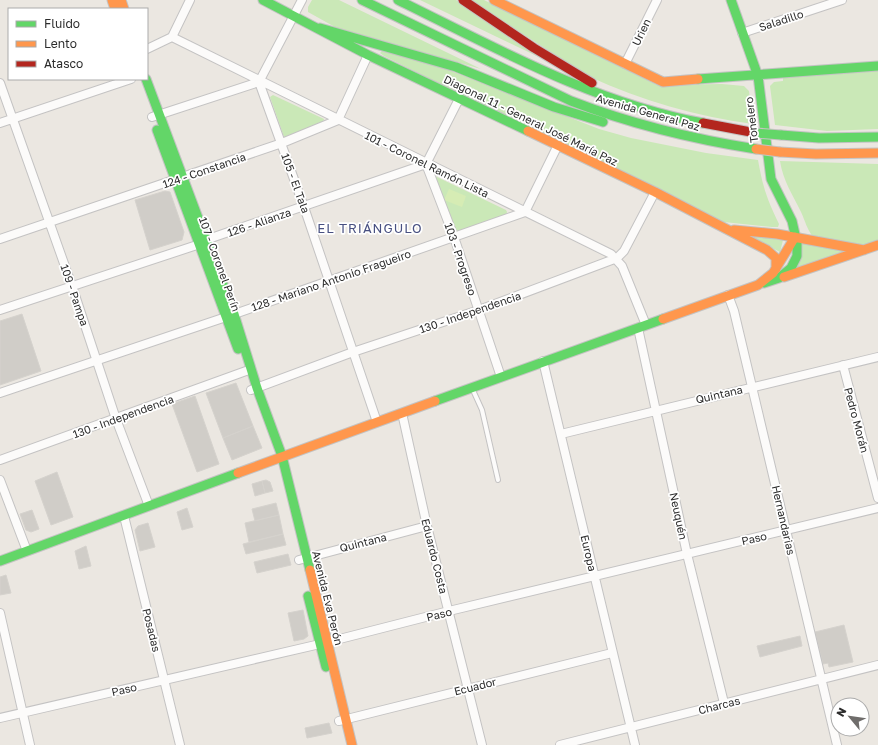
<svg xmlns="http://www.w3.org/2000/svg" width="878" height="745" font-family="'Golos Text',sans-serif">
  <rect width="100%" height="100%" fill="#ebe7e1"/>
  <path fill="#cae8b7" d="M312 0H339L481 69 335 27 308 12V7Z
    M420 0H456L543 59Z
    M470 0H484L657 85 722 84 744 86 749 91 753 124C696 116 642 101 590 77Z
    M382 51 436 65 599 129 631 138 706 153 758 160C763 188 767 199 779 224L778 227H772L724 222 706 215 384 56 380 53Z
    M878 68V129L827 131 775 125 770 86 774 82 783 81V78Z
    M273 95 324 119 323 122 284 137 270 97Z
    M780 161 878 164V240L865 245 813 237C806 227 806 223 801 212 793 195 783 181 780 161Z
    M435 176 506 210 507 212 506 215 457 233 434 177Z
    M747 235 783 240 780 252Z
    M799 242 853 251 792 271Z"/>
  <path fill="#d6ecb4" d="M449 189 466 196 462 207 444 200Z"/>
  <path fill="#d0cdc8" stroke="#d5d2cd" d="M165 191 170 192 184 232 182 240 150 250 135 200Z
    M22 314 41 371 0 385V321Z
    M236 383 253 426 223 438 206 393Z
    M195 396 219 464 197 472 172 404Z
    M253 426 262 448 232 460 223 438Z
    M57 472 73 517 51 525 35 481Z
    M266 480 270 482 273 491 265 493 262 481Z
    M262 481 265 493 255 496 252 484Z
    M276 503 279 515 255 521 252 509Z
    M187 508 193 527 182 530 177 512Z
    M32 510 39 529 31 532 26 530 20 514Z
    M279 515 283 534 249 542 245 523Z
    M148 523 155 547 140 551 135 530 138 526Z
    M283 534 286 545 246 554 243 544Z
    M86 546 91 566 79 569 75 551Z
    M288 554 291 565 257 573 254 562Z
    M6 575 11 593 0 595V577Z
    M303 610 308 636 304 639 294 641 288 613Z
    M844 625 853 662 829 667 828 663 823 664 815 632Z
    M800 636 802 646 760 657 757 646Z
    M329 723 332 733 307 738 305 728Z"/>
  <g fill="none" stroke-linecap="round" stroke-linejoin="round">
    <defs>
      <path id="lane" d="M472 388 482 410 498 480"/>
      <path id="street" d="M742 33 842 0
        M172 37 611 254 622 266 646 325
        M147 49 172 37 190 0
        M625 64 657 0
        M259 82 304 207 377 422
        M0 83 72 286 116 419 149 506
        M152 117 259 82 302 0
        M0 123 131 79
        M426 164 454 237 501 377
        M0 239 282 143 338 120 368 55
        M728 295 734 311 837 745
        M0 310 200 244 214 237 426 164 459 99
        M638 328 687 554 724 703
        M543 361 635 745
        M843 365 878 498
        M251 390 353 352 479 310 617 258 624 251 655 192
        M0 393 226 317 525 212 557 147
        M402 413 427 526 482 745
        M561 434 878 357
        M0 460 246 371
        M0 480 27 551
        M124 516 180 745
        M299 560 427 526
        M0 613 30 745
        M0 718 320 644 449 611 878 508
        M339 721 612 653
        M560 745 878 665"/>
      <path id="fast" d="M263 0 368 55 528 131
        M362 0 571 101C631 124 692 139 756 149
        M398 0C496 48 594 103 703 123
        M731 0 758 76 771 179 792 221 797 243V256L791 268 779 278 764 283
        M320 28 456 67 554 107 603 122
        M146 79 234 314 257 388 282 456 310 570
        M698 79 878 66
        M157 130 238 349
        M781 135 819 138 878 137
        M435 401 663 319
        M0 561 238 473
        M308 596 326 667"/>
      <path id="slow" d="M112 0 115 9
        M121 0 124 9
        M494 0 663 82 698 79
        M528 131 655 192 767 250 776 258V269
        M780 152 816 154 878 153
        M734 230 777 234 864 250
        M784 277 878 245
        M663 319 758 285 773 273 795 237
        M238 473 435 401
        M310 570 352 745"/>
      <path id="jam" d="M463 0 534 48 592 83
        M703 123 756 133"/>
    </defs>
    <use href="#lane" stroke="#c4c3c3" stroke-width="6"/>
    <use href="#street" stroke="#c4c3c3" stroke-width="10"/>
    <use href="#fast" stroke="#c4c3c3" stroke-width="11"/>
    <use href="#slow" stroke="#c4c3c3" stroke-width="11"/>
    <use href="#jam" stroke="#c4c3c3" stroke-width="11"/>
    <use href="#lane" stroke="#fcfbfa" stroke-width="4"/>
    <use href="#street" stroke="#fcfbfa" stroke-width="8"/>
    <use href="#fast" stroke="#63d668" stroke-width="9"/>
    <use href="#slow" stroke="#ff974d" stroke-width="9"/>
    <use href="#jam" stroke="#b3261e" stroke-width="9"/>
    <defs>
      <path id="fast-bridge" d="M756 133 781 135"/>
      <path id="slow-bridge" d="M756 149 780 152"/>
    </defs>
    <use href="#fast-bridge" stroke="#c6c4c2" stroke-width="11" stroke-linecap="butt"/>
    <use href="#slow-bridge" stroke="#c6c4c2" stroke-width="11" stroke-linecap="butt"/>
    <use href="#fast-bridge" stroke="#63d668" stroke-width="9"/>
    <use href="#slow-bridge" stroke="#ff974d" stroke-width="9"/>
  </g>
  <g text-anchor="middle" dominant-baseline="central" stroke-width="3.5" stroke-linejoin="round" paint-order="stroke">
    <g font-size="11" fill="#2c2c2c" stroke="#fff">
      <text transform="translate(781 20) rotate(-18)">Saladillo</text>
      <text transform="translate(641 32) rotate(-64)">Urien</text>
      <text transform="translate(648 112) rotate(16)">Avenida General Paz</text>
      <text transform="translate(531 120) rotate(26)">Diagonal 11 - General José María Paz</text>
      <text transform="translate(751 120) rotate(-97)">Tonelero</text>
      <text transform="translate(427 164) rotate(26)">101 - Coronel Ramón Lista</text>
      <text transform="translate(204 170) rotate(-19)">124 - Constancia</text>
      <text transform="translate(296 183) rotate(70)">105 - El Tala</text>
      <text transform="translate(259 222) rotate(-19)">126 - Alianza</text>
      <text transform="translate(461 259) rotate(71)">103 - Progreso</text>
      <text transform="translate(220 264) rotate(70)">107 - Coronel Perín</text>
      <text transform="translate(331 280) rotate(-19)">128 - Mariano Antonio Fragueiro</text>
      <text transform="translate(75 295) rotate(71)">109 - Pampa</text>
      <text transform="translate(470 312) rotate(-19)">130 - Independencia</text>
      <text transform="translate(719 394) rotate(-13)">Quintana</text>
      <text transform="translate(123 416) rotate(-20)">130 - Independencia</text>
      <text transform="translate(857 420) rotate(75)">Pedro Morán</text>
      <text transform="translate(679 516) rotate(78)">Neuquén</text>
      <text transform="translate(784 520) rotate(77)">Hernandarias</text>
      <text transform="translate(754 538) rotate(-13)">Paso</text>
      <text transform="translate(363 542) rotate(-14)">Quintana</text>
      <text transform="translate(589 553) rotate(77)">Europa</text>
      <text transform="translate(435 556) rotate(76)">Eduardo Costa</text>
      <text transform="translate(328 598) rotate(76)">Avenida Eva Perón</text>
      <text transform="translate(439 614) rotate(-14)">Paso</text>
      <text transform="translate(152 630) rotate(76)">Posadas</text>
      <text transform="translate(475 686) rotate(-14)">Ecuador</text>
      <text transform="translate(124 689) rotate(-13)">Paso</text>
      <text transform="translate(719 705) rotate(-14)">Charcas</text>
    </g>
    <g font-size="13" letter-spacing="1" fill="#485081" stroke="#fff">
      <text x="370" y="228">EL TRIÁNGULO</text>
    </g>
  </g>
  <rect x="8" y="8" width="140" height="72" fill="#ffffff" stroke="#ababab"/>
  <rect x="16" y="21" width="20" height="6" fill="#63d668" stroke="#ababab"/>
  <text x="44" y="28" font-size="12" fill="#2c2c2c">Fluido</text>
  <rect x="16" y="41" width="20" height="6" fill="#ff974d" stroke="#ababab"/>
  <text x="44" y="48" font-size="12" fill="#2c2c2c">Lento</text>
  <rect x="16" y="61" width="20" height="6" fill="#b3261e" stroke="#ababab"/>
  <text x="44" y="68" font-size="12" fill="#2c2c2c">Atasco</text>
  <g transform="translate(850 717) rotate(299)"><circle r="19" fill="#ffffff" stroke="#ababab"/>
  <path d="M0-3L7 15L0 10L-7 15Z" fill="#6f6d6b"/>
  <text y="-6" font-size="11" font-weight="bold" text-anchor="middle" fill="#2c2c2c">N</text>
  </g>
</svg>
